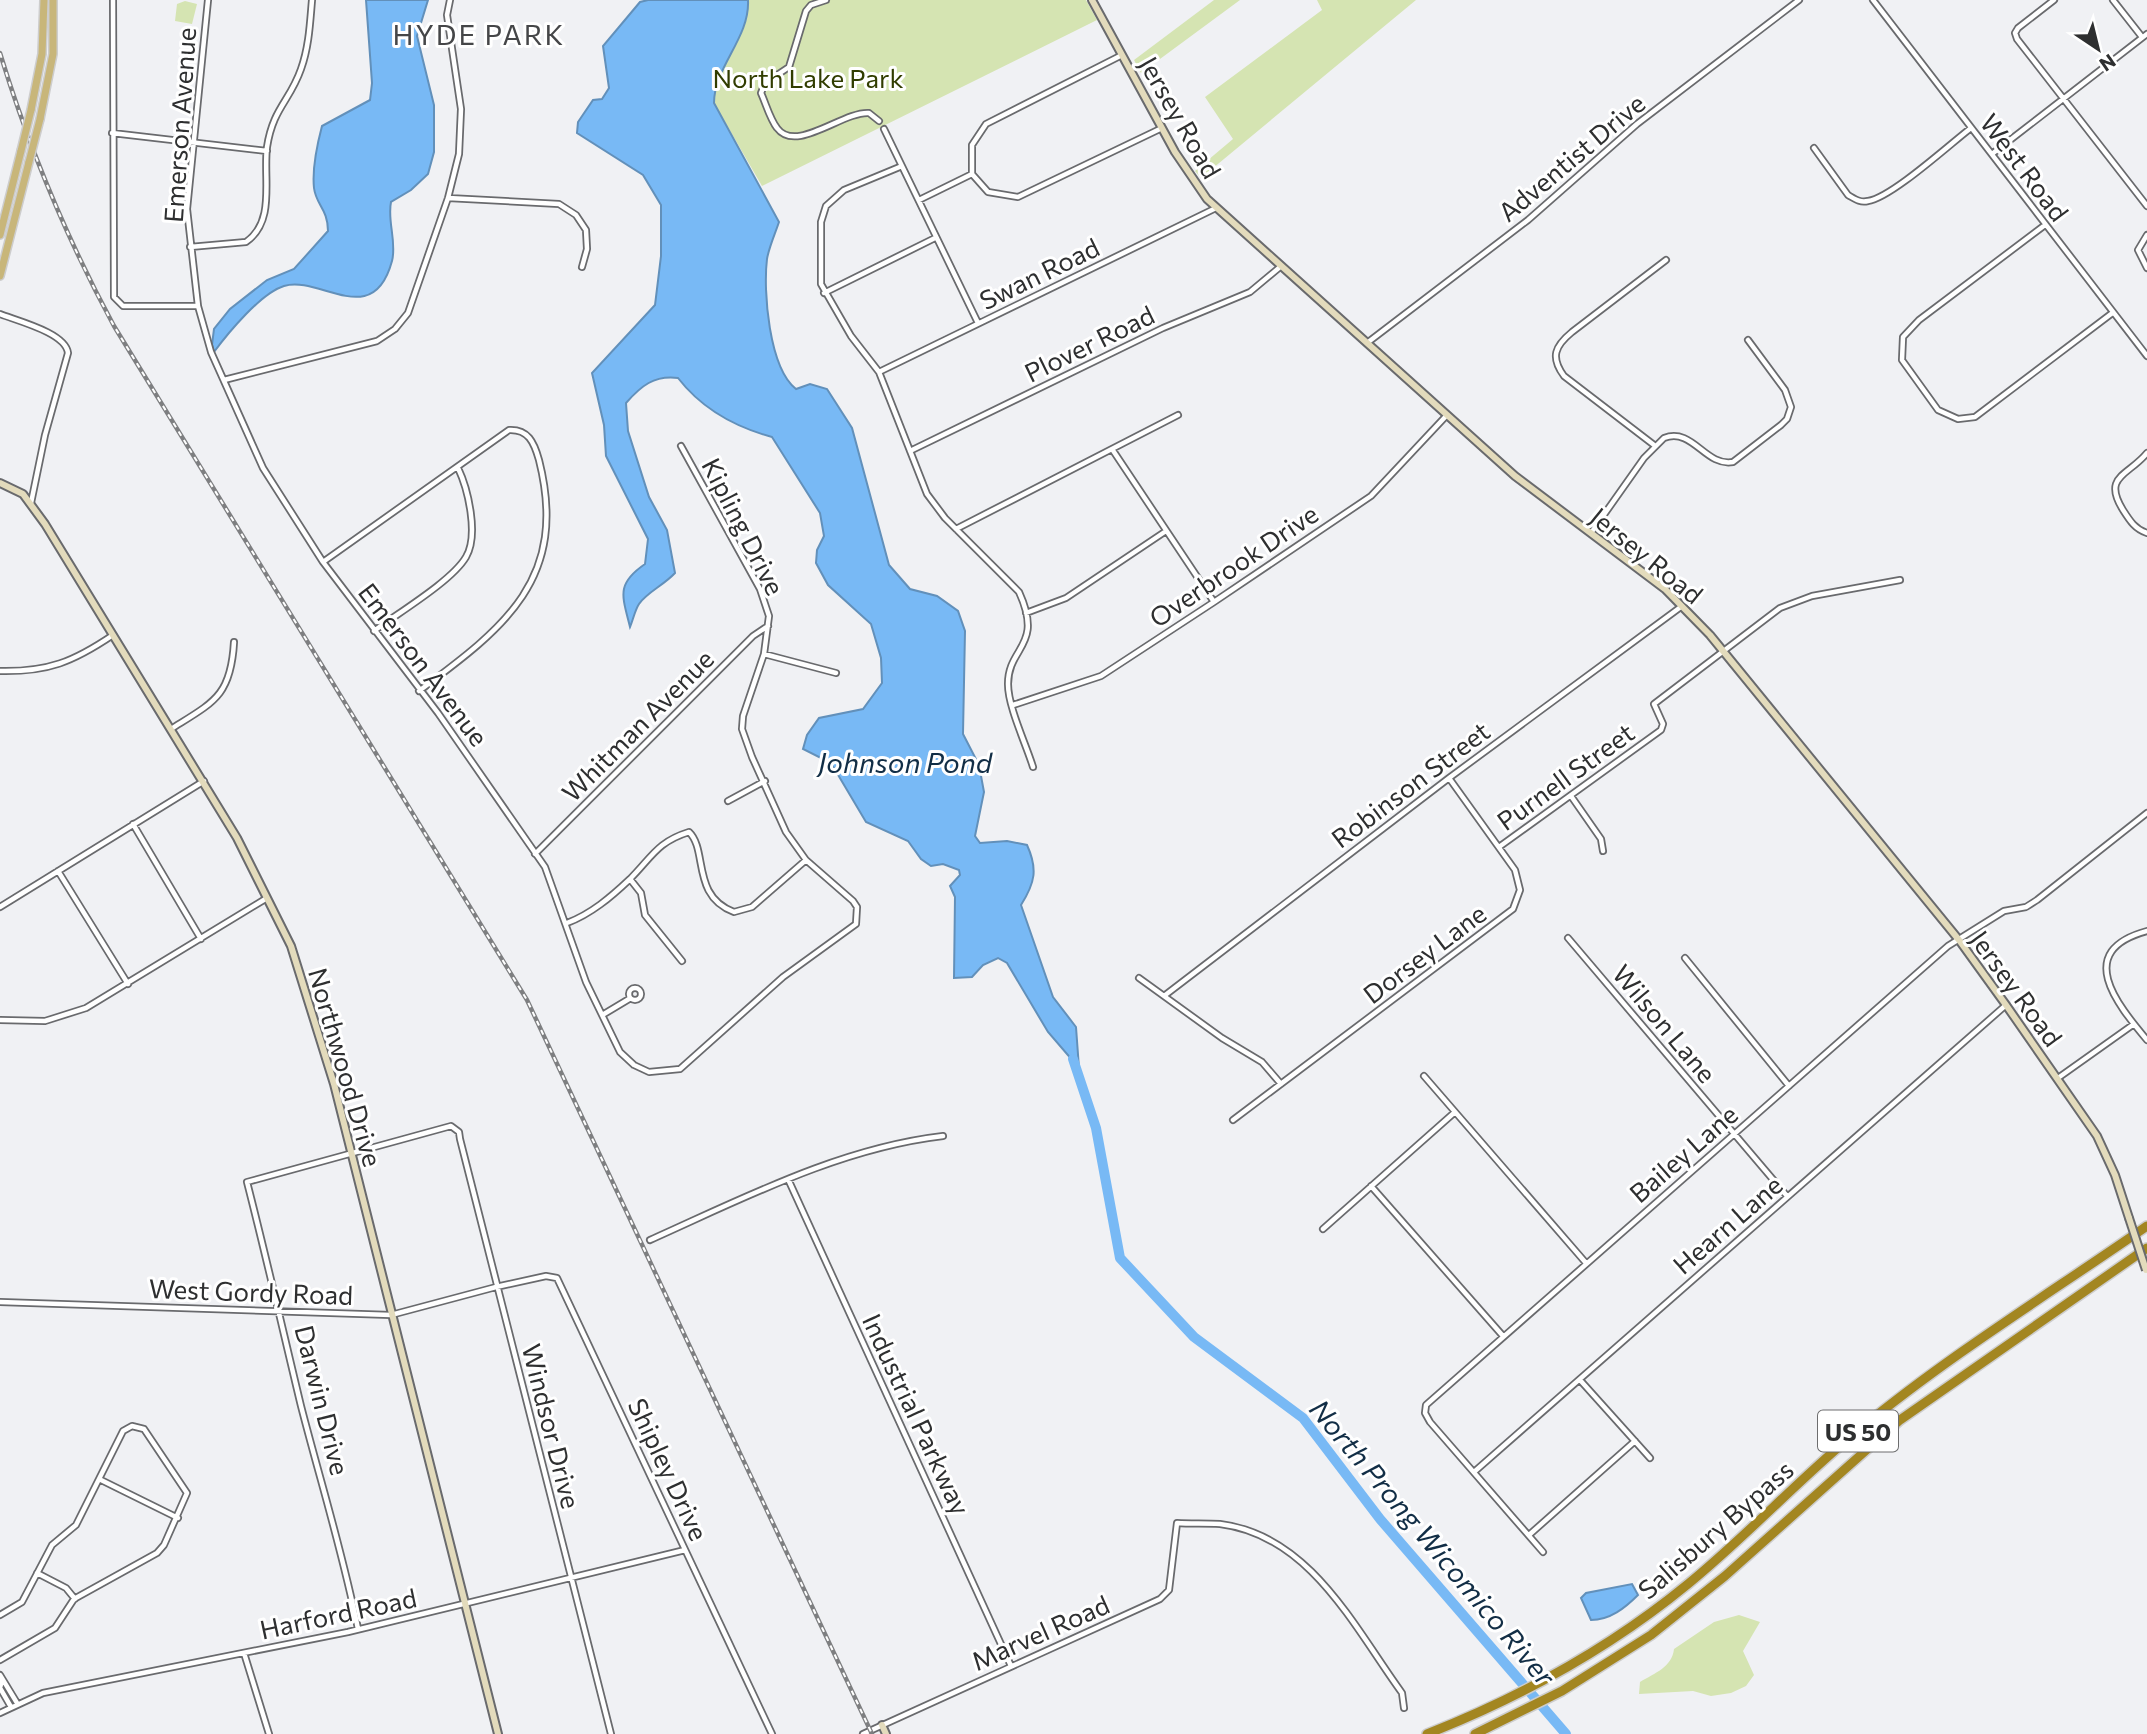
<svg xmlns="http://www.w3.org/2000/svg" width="2147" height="1734" font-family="Commissioner,sans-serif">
  <rect width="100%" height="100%" fill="#f0f1f4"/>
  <path fill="#d5e4b2" d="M748 0H1086L1097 20 762 186 714 103C714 67 750 38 748 0Z
    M1214 0H1240L1141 73 1134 60Z
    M1317 0H1416L1201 178 1195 171 1233 139 1205 97 1322 10Z
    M185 1 197 4 192 24 175 21 177 4Z
    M1739 1615 1760 1622 1743 1651 1754 1675 1746 1686 1731 1693 1711 1696 1693 1691 1639 1694 1640 1682C1655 1673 1672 1667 1674 1649L1714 1622Z"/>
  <path fill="#78b9f5" stroke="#6290ba" stroke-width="2" d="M366 0H428L417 36 434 105V152L428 174 411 190 391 202C387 221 397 242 392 261 373 331 320 275 284 286 261 293 228 333 214 352L212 345 214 329 230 309 267 280 294 269 328 231C328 209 316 205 314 188 312 169 317 145 322 126L370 100 372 83Z
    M648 0H748C750 38 714 67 714 103L779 222C775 234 769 247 767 259 763 291 769 368 796 389L810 384 827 389 852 428 889 565 910 589 937 596 958 611 965 631 963 734 979 765 984 792 975 836 980 843 1007 841 1027 845C1038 869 1035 883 1021 905L1053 997 1076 1027 1079 1068 1048 1032 1007 963 998 958 983 965 972 977 954 978 955 897 950 886 960 875 959 870 943 864 931 866 921 859 908 841 866 822 831 763 803 749 807 735 819 718 863 709 882 683 881 658 871 624 828 585 816 563 817 550 824 536 820 513 772 437C735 427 702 409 678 378 654 375 641 386 626 403L628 431 649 497 667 530 675 573C664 585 646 593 639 604 635 610 633 620 630 627 622 595 616 584 645 564L648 539 606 456 604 425 592 373 655 305 661 256V205L643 175 577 133 578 122 593 100 602 99 609 88 603 46 640 2Z
    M1632 1584 1638 1595C1625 1608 1610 1620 1591 1620L1581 1598 1586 1593Z"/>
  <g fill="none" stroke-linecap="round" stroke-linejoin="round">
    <path stroke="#78b9f5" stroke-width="10" d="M1073 1059 1096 1128 1120 1258 1194 1337 1303 1418 1380 1519 1566 1734"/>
    <defs>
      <path id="street" d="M113 0 114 297 123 306H198
        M208 0 187 209 198 306 211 352 263 468 323 562 438 713 545 867 586 982 620 1052 634 1065 649 1072 680 1069 783 977 856 924 857 907 853 901 806 860 786 832 752 757 742 729 743 716 764 654 769 616 760 589 681 446
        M826 0 811 5 806 11 789 67 765 83 761 93C766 104 770 119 777 128 796 154 843 111 869 113L879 121
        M1873 0 2147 356
        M2054 0 2018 28 2015 33 2017 39 2147 206
        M2113 0 2142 37
        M1122 55 986 124 972 145V174L988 192 1018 197 1162 128
        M884 129 978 323
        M112 133 267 151
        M1814 148 1848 195C1855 199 1860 203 1868 201 1891 198 1950 144 1971 128
        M1992 154 2147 34
        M902 166 844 190 826 206 821 222V284L851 336 879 372 927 494 945 518 1019 592C1044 647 1008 646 1008 684 1008 707 1026 744 1033 767
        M448 198 559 204 576 215 586 230 587 249 582 267
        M919 200 972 174
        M2045 225 1919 320 1903 337 1902 360 1938 410 1958 419 1975 417 2111 314
        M2147 235 2138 250 2147 268
        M190 247 246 242C276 221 263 179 267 147 273 108 290 101 301 69 309 47 310 23 312 0
        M824 293 935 238
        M0 314C18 321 66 333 68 353L45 435 31 503
        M1367 343 1528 220 1637 124 1799 0
        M879 372 1216 208
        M224 380 377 341 395 329 408 313 448 198 459 154 461 109 447 15 450 0
        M1654 445 1564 376C1550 357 1555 346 1572 332L1666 260
        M1112 449 1214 602
        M910 451 1163 328 1250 292 1280 267
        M2147 453C2128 476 2102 476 2123 510 2130 521 2135 529 2147 533
        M956 529 1178 415
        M1591 533 1644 458 1664 438C1693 427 1705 467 1733 462L1781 425 1787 419 1791 407 1785 390 1748 340
        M323 562 509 430C528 429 534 442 539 460 569 579 505 627 419 691
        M1026 613 1066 598 1166 531
        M374 631C398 613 452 581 466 557 479 535 468 489 458 468
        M764 654 836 673
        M0 671C48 672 73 662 113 635
        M1013 705 1101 676 1214 602 1371 496 1447 415
        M171 729C214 702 231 696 234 642
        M1571 796 1601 839 1603 851
        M728 801 765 781
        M133 824 201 939
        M1499 847 1661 730 1663 724 1654 704 1780 608 1812 596 1900 580
        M535 854 753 636 768 626
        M58 871 128 984
        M630 879 641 893 645 915 682 961
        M0 907 204 781
        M567 923C591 914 611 897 630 879 652 857 657 842 689 832 708 850 691 896 734 912L752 907 806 860
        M2147 931C2073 951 2117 1004 2147 1040
        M1568 938 1787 1196
        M1685 958 1789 1086
        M1139 978 1222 1038 1262 1062 1281 1084
        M629 994a6 6 0 1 1 12 0a6 6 0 1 1-12 0Z
        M1164 996 1449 778 1682 606
        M604 1014 629 999
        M0 1020 45 1021 86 1008 267 898
        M1424 1076 1586 1263
        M2058 1078 2134 1024
        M1233 1120 1513 909 1520 890 1515 870 1449 778
        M788 1179 1011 1666
        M1371 1186 1503 1336
        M1323 1229 1455 1112
        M650 1240C744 1198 840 1148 943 1136
        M0 1302 391 1315 496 1287 546 1276 557 1278 772 1734
        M1580 1380 1650 1458
        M1474 1472 2006 1005
        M99 1479 178 1518
        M1529 1535 1635 1441
        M1543 1552 1430 1422 1425 1413 1426 1405 1948 946 2004 911 2026 907 2037 900 2147 813
        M37 1573 66 1588 75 1599
        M0 1615 22 1602 52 1545 76 1525 123 1431 132 1426 144 1429 187 1493 164 1545 157 1553 74 1599 55 1628 0 1660
        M358 1629C343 1553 320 1480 301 1406 283 1331 266 1256 247 1182L451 1126 459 1132 460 1139 611 1734
        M244 1653 269 1734
        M0 1675 17 1703
        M2 1680 0 1688 11 1707
        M0 1713 43 1693 348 1632 685 1550
        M863 1734 1160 1599 1169 1590 1177 1523C1191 1524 1206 1523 1220 1524 1310 1535 1354 1627 1402 1693L1404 1708"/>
      <path id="secondary" d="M1092 0 1175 152 1207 199 1515 476 1665 589 1710 635 1959 940 2006 1005 2097 1136 2115 1175 2129 1218
        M0 483 23 494 45 524 237 838 291 946 334 1084 498 1734
        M882 1725 886 1734"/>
      <path id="primary" d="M31 110 42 54 44 0
        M40 119 53 54V0
        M0 235 21 151
        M0 276 29 162"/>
      <path id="highway" d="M1427 1734C1521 1697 1610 1648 1688 1584 1748 1535 1801 1477 1861 1428 1951 1354 2052 1292 2147 1226
        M1475 1734 1562 1691 1651 1635 1725 1576 1900 1420 2147 1248"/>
    </defs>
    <use href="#street" stroke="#696a6d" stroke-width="8"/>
    <use href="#secondary" stroke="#696a6d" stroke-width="10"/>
    <use href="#primary" stroke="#cdcdcd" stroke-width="10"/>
    <use href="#highway" stroke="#cdcdcd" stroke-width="12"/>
    <use href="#street" stroke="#fff" stroke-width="4.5"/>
    <use href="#secondary" stroke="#e3dbbc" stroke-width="6"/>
    <use href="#primary" stroke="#c8b67a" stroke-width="7"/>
    <use href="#highway" stroke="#a38621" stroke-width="9"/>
    <defs>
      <path id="rail" d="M0 53C29 148 67 239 114 326L527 1000 872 1734"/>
    </defs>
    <use href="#rail" stroke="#7e7f81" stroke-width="4.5"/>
    <use href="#rail" stroke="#fff" stroke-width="2" stroke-dasharray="5" stroke-linecap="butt"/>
    <defs>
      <path id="secondary-bridge" d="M2129 1218 2146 1270"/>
      <path id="primary-bridge" d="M21 151 31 110
        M29 162 40 119"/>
    </defs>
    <use href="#secondary-bridge" stroke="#696a6d" stroke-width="10" stroke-linecap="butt"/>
    <use href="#primary-bridge" stroke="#cdcdcd" stroke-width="10" stroke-linecap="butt"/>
    <use href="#secondary-bridge" stroke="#e3dbbc" stroke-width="6"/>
    <use href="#primary-bridge" stroke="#c8b67a" stroke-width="7"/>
  </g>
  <g text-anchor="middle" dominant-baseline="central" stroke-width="6" stroke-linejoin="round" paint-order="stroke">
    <rect fill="#fff" stroke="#6d6d6e" stroke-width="2" x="1818" y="1410.5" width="80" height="41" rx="5"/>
    <g font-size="24" font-weight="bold" fill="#2e2f30">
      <text x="1858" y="1431">US 50</text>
    </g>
    <g font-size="26" fill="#313d00" stroke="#fff">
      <text x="808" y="77">North Lake Park</text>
    </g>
    <g font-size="26" fill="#2e2f30" stroke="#fff">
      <text transform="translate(1181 117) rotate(60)">Jersey Road</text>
      <text transform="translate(179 125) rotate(-86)">Emerson Avenue</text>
      <text transform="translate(1571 157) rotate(-40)">Adventist Drive</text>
      <text transform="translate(2025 167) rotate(53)">West Road</text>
      <text transform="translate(1039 273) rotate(-26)">Swan Road</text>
      <text transform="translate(1089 343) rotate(-26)">Plover Road</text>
      <text transform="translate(744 526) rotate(63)">Kipling Drive</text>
      <text transform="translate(1647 555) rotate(39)">Jersey Road</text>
      <text transform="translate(1233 565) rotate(-34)">Overbrook Drive</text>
      <text transform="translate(424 664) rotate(53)">Emerson Avenue</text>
      <text transform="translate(637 725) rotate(-45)">Whitman Avenue</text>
      <text transform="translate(1565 776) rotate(-36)">Purnell Street</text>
      <text transform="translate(1410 784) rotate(-37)">Robinson Street</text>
      <text transform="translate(1424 953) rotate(-37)">Dorsey Lane</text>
      <text transform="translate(2017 988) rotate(54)">Jersey Road</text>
      <text transform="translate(1665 1023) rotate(50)">Wilson Lane</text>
      <text transform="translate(346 1067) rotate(74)">Northwood Drive</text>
      <text transform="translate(1683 1153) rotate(-41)">Bailey Lane</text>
      <text transform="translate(1727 1224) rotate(-41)">Hearn Lane</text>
      <text transform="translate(251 1291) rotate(2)">West Gordy Road</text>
      <text transform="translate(323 1400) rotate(76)">Darwin Drive</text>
      <text transform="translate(917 1414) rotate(65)">Industrial Parkway</text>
      <text transform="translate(552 1426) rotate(76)">Windsor Drive</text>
      <text transform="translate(669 1469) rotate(65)">Shipley Drive</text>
      <text transform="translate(1715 1529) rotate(-41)">Salisbury Bypass</text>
      <text transform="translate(338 1613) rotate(-12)">Harford Road</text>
      <text transform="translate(1040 1632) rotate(-24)">Marvel Road</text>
    </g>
    <g font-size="28" letter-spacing="2" fill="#454648" stroke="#fff">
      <text x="479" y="34">HYDE PARK</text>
    </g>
    <g font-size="28" font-style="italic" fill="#122e46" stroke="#fff">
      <text x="905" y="762">Johnson Pond</text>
      <text transform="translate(1433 1542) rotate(50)">North Prong Wicomico River</text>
    </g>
  </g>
  <g transform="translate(2098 49) rotate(145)" stroke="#ffffff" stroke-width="5" paint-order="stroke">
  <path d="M0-5L12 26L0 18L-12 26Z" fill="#2e2f30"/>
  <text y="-10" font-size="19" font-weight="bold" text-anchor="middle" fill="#2e2f30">N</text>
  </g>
</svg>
